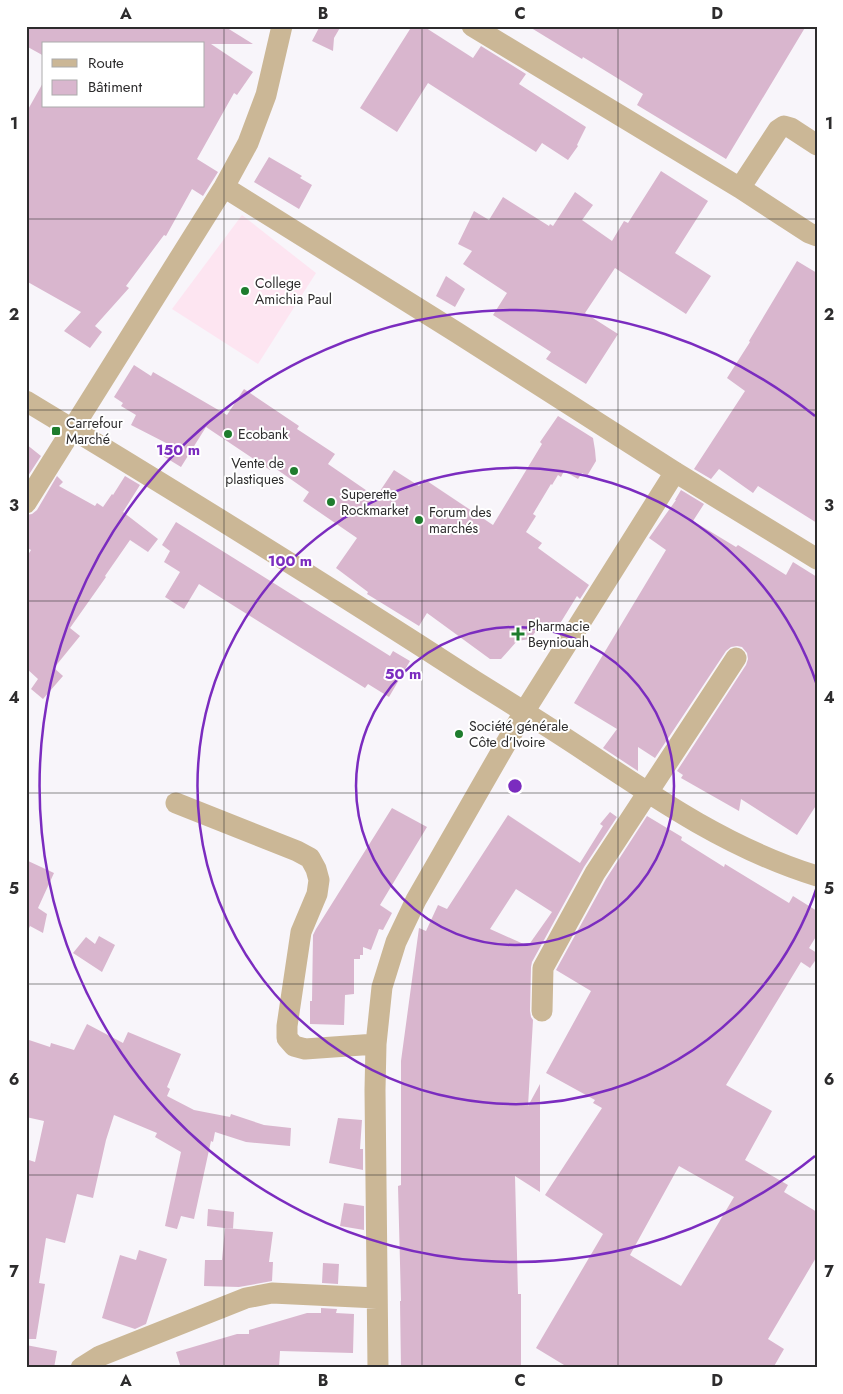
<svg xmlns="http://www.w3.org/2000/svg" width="843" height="1394" font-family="Jost,sans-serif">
  <rect width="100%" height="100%" fill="#f8f5fa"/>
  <path fill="#fde5f1" d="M242 215 316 273 258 364 172 309Z"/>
  <path fill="#d9b6ce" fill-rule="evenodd" d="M26 26H224L253 44H211L253 72 237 95 234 93 197 159 218 172 203 196 192 189 166 236 164 235 126 286 129 288 95 326 102 332 90 348 64 331 81 312 26 281V113L44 81V106H204V44H44V56L26 46Z
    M320 26H341L334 38 333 51 312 41Z
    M412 26H423L473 58 481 46 526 74 519 84 586 127 577 145 578 146 568 160 542 143 536 152 428 83 397 132 360 108Z
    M528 26H806L726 159 637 105 643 94 583 57 582 59Z
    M269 157 302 176 300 178 312 185 299 209 254 182Z
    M661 171 708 201 675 253 711 276 686 314 615 268 585 313 618 334 586 384 546 359 551 352 493 315 507 293 463 264 472 251 458 244 474 211 489 220 503 197 549 226 550 224 553 226 575 192 593 205 582 220 612 241 624 221 628 223Z
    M797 261 817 273V523L758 486 753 493 719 469 711 479 694 469 745 391 727 378 750 342 749 341Z
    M446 276 465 289 455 307 436 296Z
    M134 365 151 376 153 372 227 415 244 389 299 426 297 429 335 454 328 464 376 497 394 470 419 486 424 479 493 525 542 444 540 442 558 416 593 438 595 450 596 461 587 476 582 473 578 479 564 471 561 477 558 475 552 485 551 484 533 514 536 516 526 532 542 543 538 548 589 585 580 599 577 596 556 630 543 622 530 639 517 641 501 659H490L427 613 419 626 367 594 368 592 336 568 357 538 303 501 309 492 272 466 270 470 206 427 181 467 163 456 170 445 131 425 136 415 121 406 123 403 114 397Z
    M26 444 41 456 26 479Z
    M57 476 63 482 59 486 95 506 97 503 103 507 112 494 113 495 125 476 140 485 123 512 158 539 148 552 130 540 105 576 106 577 70 628 80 636 54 668 63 676 43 699 31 689 38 679 26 668V558L31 550 26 547V515L32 514 37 510Z
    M681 490 704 504 693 521 736 547 738 545 786 575 793 562 817 577V804L797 835 741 799 739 811 681 778 683 775 677 771 746 665 748 659 747 653 742 647 737 646 731 647 726 651 655 758 638 747V771L603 748 617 729 574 703 666 550 649 538 676 500H675Z
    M176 522 390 656 393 651 410 661 389 697 368 684 365 688 199 584 184 609 165 597 180 572 164 562 170 551 162 545Z
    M392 808 427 827 380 905 392 913 383 930 379 929 371 950 363 947V955H360V959H354V994L345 995 344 1025 310 1024V1001H312L313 935 316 929Z
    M610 812 617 817 584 867 532 962 531 967 530 1011 531 1017 533 1020 528 1106 540 1084V1192L515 1176 518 1294H521V1368H401L400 1301H401L398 1186 401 1185V1061L419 928 426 931 438 905 447 909 508 815 580 863 603 826 600 824ZM516 889 552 912 528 946 490 929Z
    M647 816 682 837 681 840 724 867 725 864 789 903 793 896 817 911V935L809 948 817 953V958L810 968 801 962 726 1085 772 1111 745 1160 788 1185 784 1192 817 1212V1256L768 1339 784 1349 773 1368H569L536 1348 603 1234 545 1195 602 1108 593 1103 595 1100 546 1073 591 991 556 970 606 879ZM679 1166 734 1197 681 1286 630 1255Z
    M26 860 54 873 38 908 47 914 43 933 30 926 26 935Z
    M99 936 115 945 102 972 73 953 86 937 95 944Z
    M87 1024 123 1043 128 1032 181 1054 167 1087 170 1089 167 1096 194 1110 230 1117 231 1114 264 1125 291 1128 290 1146 246 1142 215 1132 213 1142 211 1141 194 1219 181 1216 177 1229 165 1226 181 1152 155 1137 157 1133 114 1115 106 1140 93 1198 77 1194 65 1243 46 1238 39 1283 45 1284 36 1339H26V1159L35 1162 44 1121 26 1117V1039L50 1047 51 1043 74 1050Z
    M338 1118 362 1120 360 1149H363V1170L329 1163Z
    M344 1203 364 1206V1230L340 1226Z
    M208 1209 234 1212 233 1229 207 1226Z
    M225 1228 273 1232 269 1262H273L272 1281 239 1287 204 1286 205 1260H222Z
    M139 1250 167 1259 146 1324 135 1329 102 1318 120 1255 136 1260Z
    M323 1263 339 1264 338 1284 322 1283Z
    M321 1308 337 1309 336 1313 354 1314 353 1353 280 1351 279 1368H181L176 1352 237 1334H249V1330L307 1313H321Z
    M26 1345 57 1351 54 1368H38L26 1366Z"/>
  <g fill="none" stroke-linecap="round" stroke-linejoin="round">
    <path stroke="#cbb796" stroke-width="21" d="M472 26 740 188 809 233 817 236
      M224 187 456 332 675 472 817 559
      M740 188 778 130 784 126 791 128 817 145
      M26 401C177 492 327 585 475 681 512 704 549 727 585 751 658 800 732 850 817 876
      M26 503 224 187 248 143 266 95 282 26
      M176 803 297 851 310 858 316 869 319 880 317 894 301 932 287 1026V1038L294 1046 305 1049 376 1044
      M542 1011 543 968 595 873 736 658
      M81 1368 100 1356 246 1298 272 1293 377 1298
      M378 1368 375 1090 376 1044 382 987 396 942 416 900 524 712 675 472"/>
  </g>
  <path fill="none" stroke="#2d2c2d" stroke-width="1" stroke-opacity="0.55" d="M224 26V1368M422 26V1368M618 26V1368M26 219H817M26 410H817M26 601H817M26 793H817M26 984H817M26 1175H817"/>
  <g fill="none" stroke="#7b2cbf" stroke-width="2.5">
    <circle cx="515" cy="786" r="159"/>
    <path d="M817 887A318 318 0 1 1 817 685"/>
    <path d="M815 1156A476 476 0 1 1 815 416"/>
  </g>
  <g fill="#1e7c2d" stroke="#fff" stroke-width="2">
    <circle cx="245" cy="291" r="5"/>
    <rect x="51" y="426" width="10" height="10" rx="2.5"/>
    <circle cx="228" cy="434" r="5"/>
    <circle cx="294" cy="471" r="5"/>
    <circle cx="331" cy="502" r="5"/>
    <circle cx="419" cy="520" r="5"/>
    <path d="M515.5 626.5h5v5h5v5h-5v5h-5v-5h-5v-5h5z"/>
    <circle cx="459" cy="734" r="5"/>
  </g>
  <g text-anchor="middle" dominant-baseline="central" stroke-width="4" stroke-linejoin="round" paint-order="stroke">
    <g font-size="14" fill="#2d2c2d" stroke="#fff" text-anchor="start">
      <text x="255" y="283">College<tspan x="255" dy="16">Amichia Paul</tspan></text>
      <text x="66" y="423">Carrefour<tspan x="66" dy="16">Marché</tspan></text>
      <text x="238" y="434">Ecobank</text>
      <text x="284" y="463" text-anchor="end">Vente de<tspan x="284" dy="16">plastiques</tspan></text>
      <text x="341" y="494">Superette<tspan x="341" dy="16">Rockmarket</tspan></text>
      <text x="429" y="512">Forum des<tspan x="429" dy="16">marchés</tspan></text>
      <text x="528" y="626">Pharmacie<tspan x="528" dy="16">Beyniouah</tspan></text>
      <text x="469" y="726">Société générale<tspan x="469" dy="16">Côte d’Ivoire</tspan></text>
    </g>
  </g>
  <circle cx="515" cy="786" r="8" fill="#7b2cbf" stroke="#fff" stroke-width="2.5"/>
  <g font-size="15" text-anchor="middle" font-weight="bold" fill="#7b2cbf" stroke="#fff" stroke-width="4" stroke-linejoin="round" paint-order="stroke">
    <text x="178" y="455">150 m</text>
    <text x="290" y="566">100 m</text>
    <text x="403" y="679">50 m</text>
  </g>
  <rect width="843" height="1394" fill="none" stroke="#ffffff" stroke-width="55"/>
  <rect x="42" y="42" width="162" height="65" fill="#ffffff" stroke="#ababab"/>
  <rect x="52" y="59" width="25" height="8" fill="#cbb796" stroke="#ababab"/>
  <text x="88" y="68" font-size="15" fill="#2d2c2d">Route</text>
  <rect x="52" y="80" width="25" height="15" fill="#d9b6ce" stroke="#ababab"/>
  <text x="88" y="92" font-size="15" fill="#2d2c2d">Bâtiment</text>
  <rect x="28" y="28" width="788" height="1338" fill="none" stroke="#2d2c2d" stroke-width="2"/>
  <g font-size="16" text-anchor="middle" font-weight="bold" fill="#2d2c2d">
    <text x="126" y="19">A</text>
    <text x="323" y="19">B</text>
    <text x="520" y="19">C</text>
    <text x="717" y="19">D</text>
    <text x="14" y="129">1</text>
    <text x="829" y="129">1</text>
    <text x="14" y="320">2</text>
    <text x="829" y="320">2</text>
    <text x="14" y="511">3</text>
    <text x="829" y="511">3</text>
    <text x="14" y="703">4</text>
    <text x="829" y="703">4</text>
    <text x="14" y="894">5</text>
    <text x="829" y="894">5</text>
    <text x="14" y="1085">6</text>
    <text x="829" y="1085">6</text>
    <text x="14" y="1277">7</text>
    <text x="829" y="1277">7</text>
    <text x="126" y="1386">A</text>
    <text x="323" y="1386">B</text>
    <text x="520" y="1386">C</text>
    <text x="717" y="1386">D</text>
  </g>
</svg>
